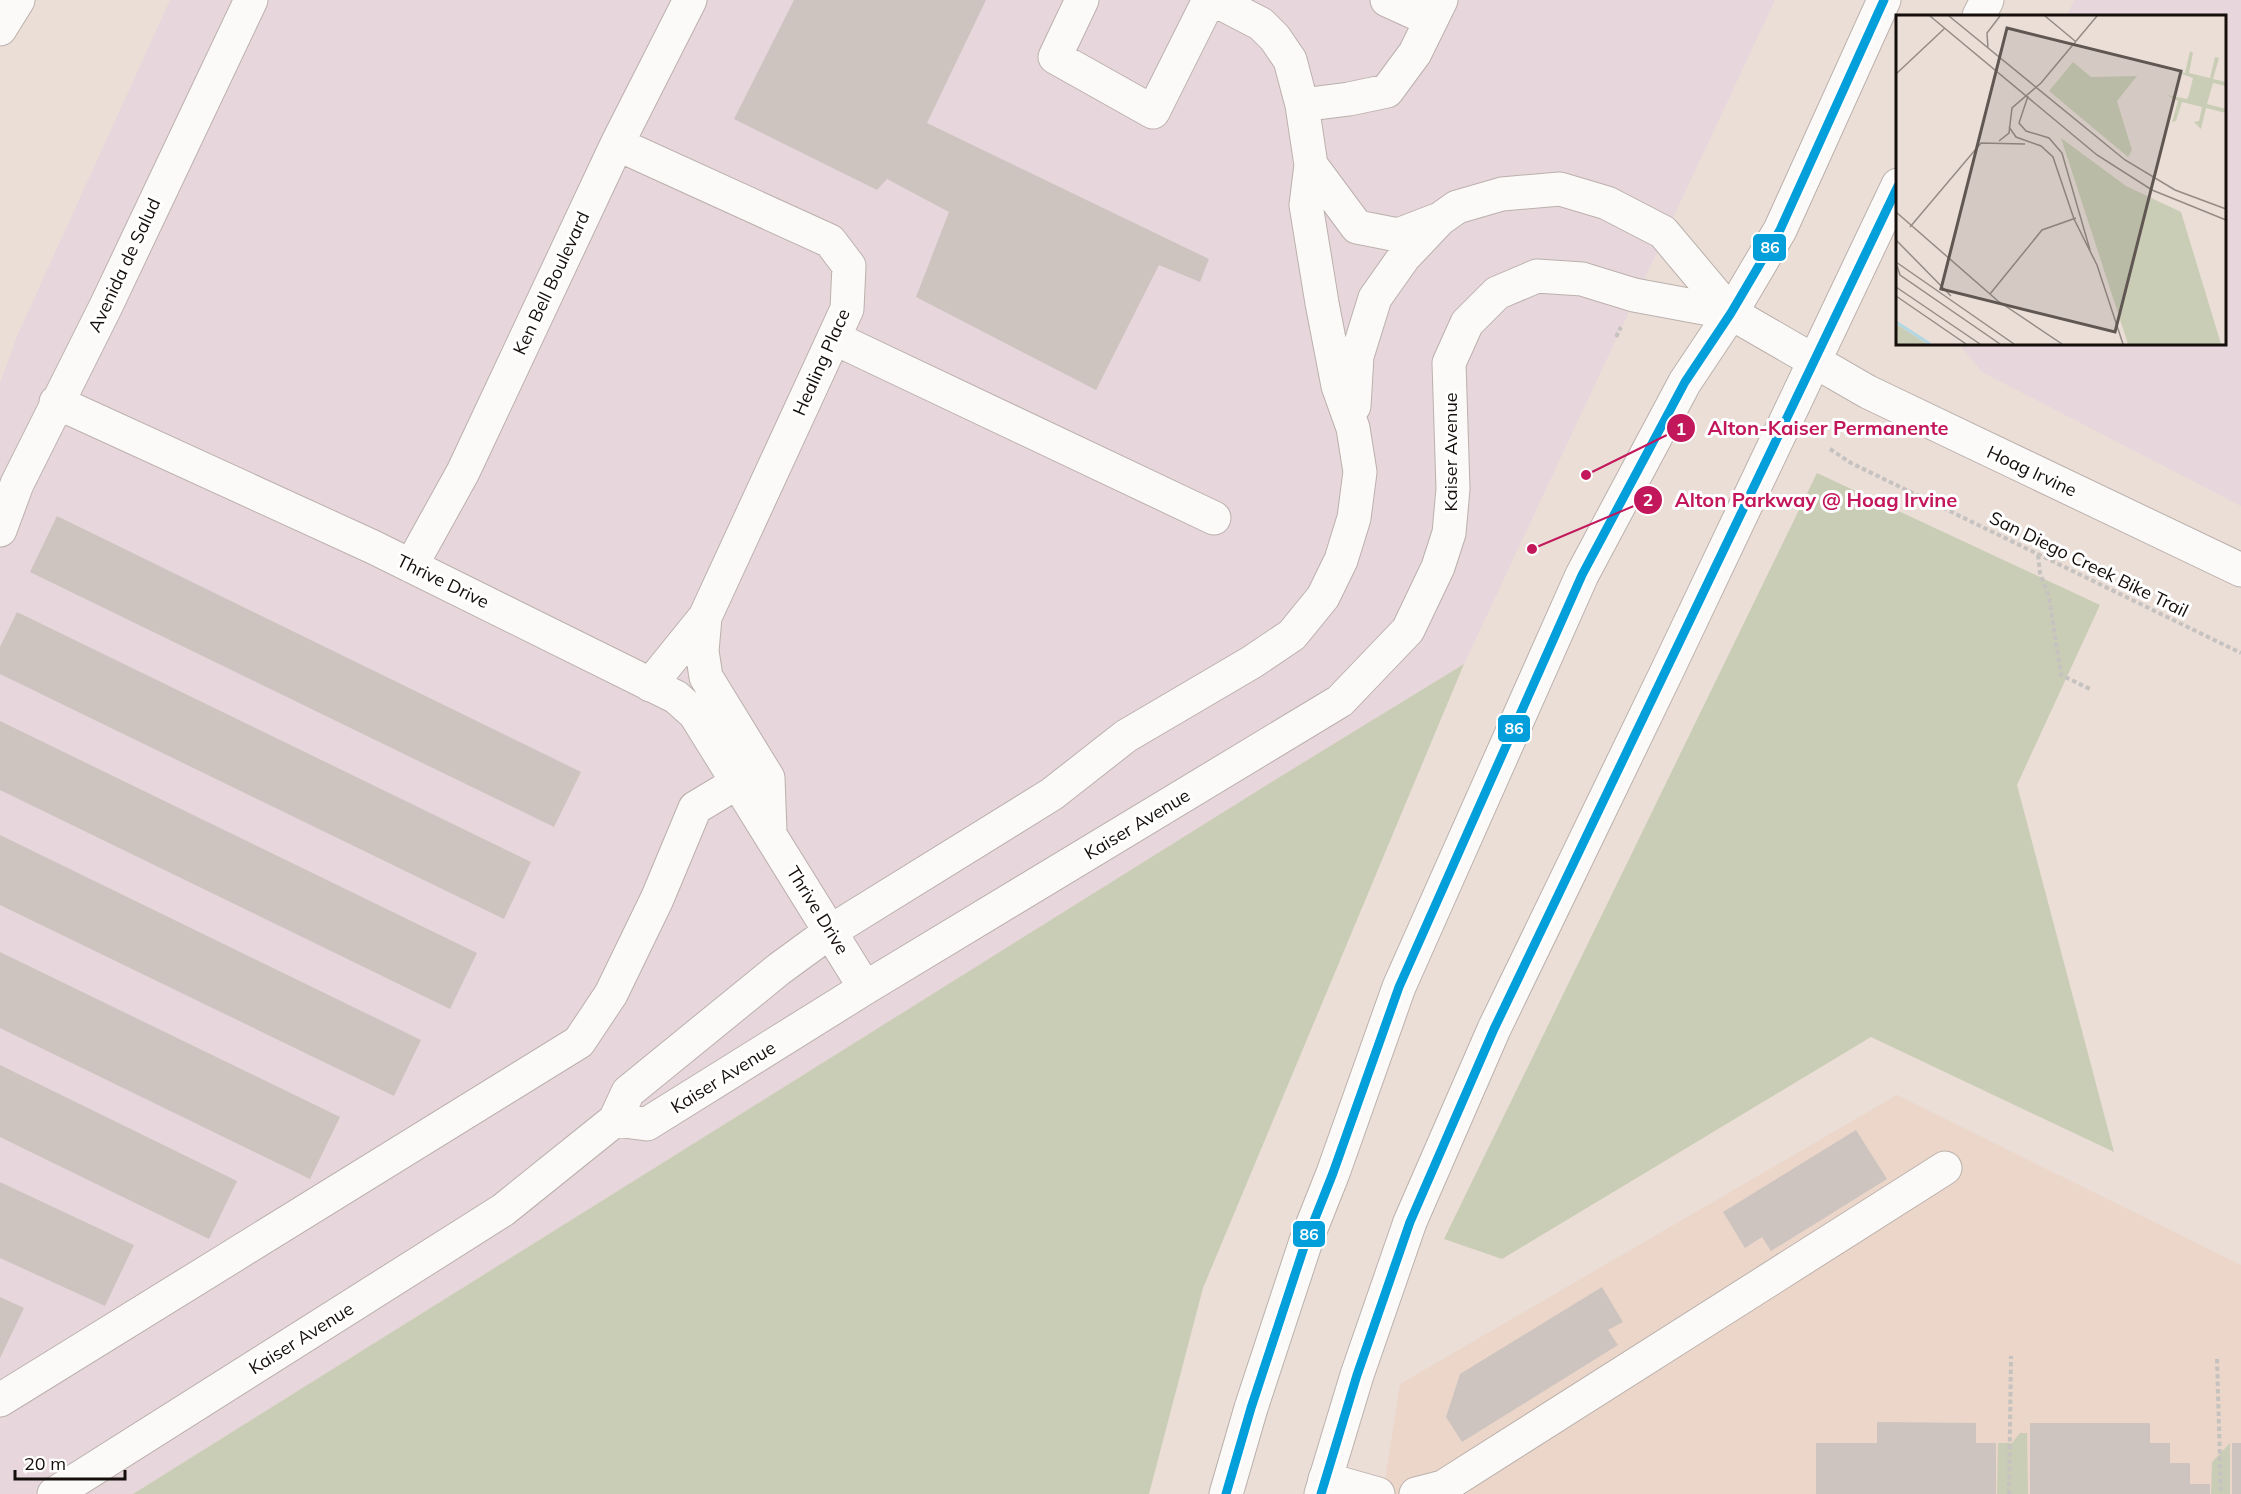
<svg xmlns="http://www.w3.org/2000/svg" width="2241" height="1494" font-family="Mulish,sans-serif">
  <rect width="100%" height="100%" fill="#eaded7"/>
  <path fill="#ebd6c9" d="M1897 1095 2241 1265V1494H1383L1400 1384Z"/>
  <path fill="#e7d6dc" d="M170 0H1775L1464 664 1278 778 133 1494H0V383L18 334Z
    M2074 0H2241V506L1982 372 1959 344H2224V16H2067Z"/>
  <path fill="#cacdb5" d="M1817 473 2100 605 2017 785 2114 1152 1871 1037 1502 1259 1444 1239Z
    M1464 664 1203 1288 1149 1494H133L1278 778Z
    M2020 1433H2027L2028 1494H1997L1998 1443H2012Z
    M2230 1443V1494H2211L2212 1462Z"/>
  <path fill="#cdc4bf" d="M794 0H986L927 123 1209 259 1200 282 1159 265 1096 390 916 297 949 212 887 179 877 190 734 119Z
    M57 516 581 772 554 827 30 572Z
    M17 612 531 862 504 919 0 674V647Z
    M0 721 477 953 450 1009 0 790Z
    M0 835 421 1040 394 1096 0 905Z
    M0 952 340 1117 310 1179 0 1028Z
    M0 1065 237 1181 209 1239 0 1137Z
    M1856 1130 1887 1179 1771 1251 1762 1237 1745 1248 1723 1212Z
    M0 1182 134 1245 105 1306 0 1258Z
    M1602 1287 1623 1322 1608 1330 1618 1345 1462 1442 1446 1417 1460 1374Z
    M0 1297 24 1308 0 1358Z
    M1877 1422 1976 1423V1443H1996V1494H1816V1443H1877Z
    M2030 1423H2150V1443H2170V1463H2190V1484H2210V1494H2030Z
    M2232 1443H2241V1494H2232Z"/>
  <g fill="none" stroke-linecap="round" stroke-linejoin="round">
    <defs>
      <path id="minor" d="M1082 0 1055 57 1153 112 1209 0
        M1387 0 1431 20
        M1302 105 1349 99 1387 91 1415 53 1441 0
        M617 144 830 241 849 266 847 309 705 617 650 685
        M1311 165 1357 227 1398 235 1437 220
        M834 338 1214 518
        M56 402 373 547 676 697 695 714 865 988
        M1354 406 1357 356 1375 298 1404 257 1440 219 1457 207 1502 194 1560 189 1607 203 1663 232 1731 313 1868 392 2241 570
        M0 530 17 484 106 306 251 0
        M411 566 463 472 617 144 690 0
        M705 617 702 651 706 677 768 778 770 832
        M615 1120 628 1092 779 969 831 931 1052 794 1126 736 1252 662 1292 635 1323 597 1341 560 1354 518 1360 472 1353 428 1338 386 1322 303 1306 205 1311 165 1302 105 1290 60 1275 38 1261 24 1215 0
        M0 1400 579 1042 611 994 657 899 695 808 738 782
        M1325 1479 1378 1494
        M54 1494 503 1210 615 1120 647 1124 865 988 1340 701 1408 630 1438 567 1449 533 1453 489 1449 363 1467 323 1497 293 1537 276 1582 279 1634 295 1731 313
        M1416 1494 1443 1487 1945 1168"/>
      <path id="major" d="M1979 16 1987 0
        M1226 1494 1251 1408 1306 1241 1333 1173 1399 987 1582 575 1685 382 1731 313 1780 230 1884 0
        M1321 1494 1357 1375 1410 1222 1494 1029 1668 669 1898 185"/>
      <path id="highway" d="M0 29 18 0"/>
    </defs>
    <use href="#minor" stroke="#bbb1ac" stroke-width="35"/>
    <use href="#major" stroke="#bbb1ac" stroke-width="35"/>
    <use href="#highway" stroke="#bbb1ac" stroke-width="35"/>
    <path stroke="#c6c2c0" stroke-width="4" stroke-dasharray="4.5 3" stroke-linecap="butt" d="M1616 337 1621 327
      M1830 449 1851 463 2241 653
      M2038 555 2040 573 2049 597 2061 675 2092 690
      M2217 1359 2221 1494
      M2009 1494 2011 1356"/>
    <use href="#minor" stroke="#fcfaf9" stroke-width="33"/>
    <use href="#major" stroke="#fcfaf9" stroke-width="33"/>
    <use href="#highway" stroke="#fcfaf9" stroke-width="33"/>
    <defs>
      <path id="bus-1" d="M1226 1494 1251 1408 1306 1241 1333 1173 1399 987 1582 575 1685 382 1731 313 1780 230 1884 0
        M1321 1494 1357 1375 1410 1222 1494 1029 1898 186"/>
    </defs>
    <use href="#bus-1" stroke="#fff" stroke-width="14"/>
    <use href="#bus-1" stroke="#029fdb" stroke-width="9"/>
  </g>
  <g text-anchor="middle" dominant-baseline="central" stroke-width="6" stroke-linejoin="round" paint-order="stroke">
    <g font-size="18" fill="#150e0a" stroke="#fff">
      <text transform="translate(124 265) rotate(-65)">Avenida de Salud</text>
      <text transform="translate(551 283) rotate(-65)">Ken Bell Boulevard</text>
      <text transform="translate(821 362) rotate(-66)">Healing Place</text>
      <text transform="translate(1450 452) rotate(-90)">Kaiser Avenue</text>
      <text transform="translate(2032 471) rotate(25)">Hoag Irvine</text>
      <text transform="translate(2089 564) rotate(26)">San Diego Creek Bike Trail</text>
      <text transform="translate(443 581) rotate(26)">Thrive Drive</text>
      <text transform="translate(1137 824) rotate(-31)">Kaiser Avenue</text>
      <text transform="translate(818 910) rotate(58)">Thrive Drive</text>
      <text transform="translate(723 1077) rotate(-32)">Kaiser Avenue</text>
      <text transform="translate(301 1338) rotate(-32)">Kaiser Avenue</text>
    </g>
  </g>
  <g transform="translate(1896 15)">
    <rect width="330" height="330" fill="#eaded7"/>
    <path d="M294 36 297 38 293 58 314 63 319 42 323 43 317 64 330 67V71L317 68 311 89 330 94V98L310 93 305 114 298 107 303 106 306 92 286 87 280 106 276 107 282 86 271 80 291 84 293 80 297 63 278 56 289 58ZM177 47 195 62 241 61 221 86 236 135 232 142 153 76ZM165 123 230 171 285 197 325 329H232ZM0 309 31 329H0Z" fill="#cacdb5"/>
    <path fill="none" stroke="#b0d7e2" stroke-width="3" d="M0 307 34 329"/>
    <path fill="none" stroke="#958b85" stroke-width="1.5" d="M34 1 201 140 256 175 330 205M53 1 229 145 279 175 330 194M149 1 179 26M92 33 91 18 104 1M0 59 49 13M132 81 123 108 130 116 153 123 166 138 194 235M113 112 120 122 145 131 157 142 178 204 201 250 227 329M103 126 113 118 116 93 145 68 201 1M0 197 102 286 166 329M14 212 85 128 129 129M0 225 55 281M0 247 118 329M0 248 4 260 104 329M0 272 84 329M94 279 146 215 180 203M0 281 70 329"/>
    <path fill="#605752" fill-opacity="0.15" stroke="#605752" stroke-width="3" d="M111 13 285 56 219 317 45 274Z"/>
    <rect width="330" height="330" fill="none" stroke="#150e0a" stroke-width="3"/>
  </g>
  <path fill="none" stroke="#c2185b" stroke-width="2" d="M1586 475L1681 428M1532 549L1648 500"/>
  <g fill="#c2185b" stroke="#fff" stroke-width="2">
    <circle cx="1586" cy="475" r="6"/>
    <circle cx="1532" cy="549" r="6"/>
    <circle cx="1681" cy="428" r="15"/>
    <circle cx="1648" cy="500" r="15"/>
  </g>
  <g font-size="18" text-anchor="middle" font-weight="bold" fill="#fff">
    <text x="1681" y="435">1</text>
    <text x="1648" y="506">2</text>
  </g>
  <g font-size="20" text-anchor="middle" font-weight="bold" fill="#c2185b" stroke="#fff" stroke-width="6" stroke-linejoin="round" paint-order="stroke">
    <text x="1828" y="435">Alton-Kaiser Permanente</text>
    <text x="1816" y="507">Alton Parkway @ Hoag Irvine</text>
  </g>
  <g stroke="#fff" stroke-width="2">
    <rect x="1752" y="233" width="35" height="29" rx="6" fill="#029fdb"/>
    <rect x="1497" y="714" width="34" height="29" rx="6" fill="#029fdb"/>
    <rect x="1292" y="1220" width="34" height="28" rx="6" fill="#029fdb"/>
  </g>
  <g font-size="16" text-anchor="middle" font-weight="bold" fill="#fff">
    <text x="1770" y="253">86</text>
    <text x="1514" y="734">86</text>
    <text x="1309" y="1240">86</text>
  </g>
  <path d="M15 1470v9h110v-9" fill="none" stroke="#150e0a" stroke-width="3"/>
  <text x="24" y="1470" font-size="18" fill="#150e0a" stroke="#ffffff" stroke-width="4.5" paint-order="stroke">20 m</text>
</svg>
